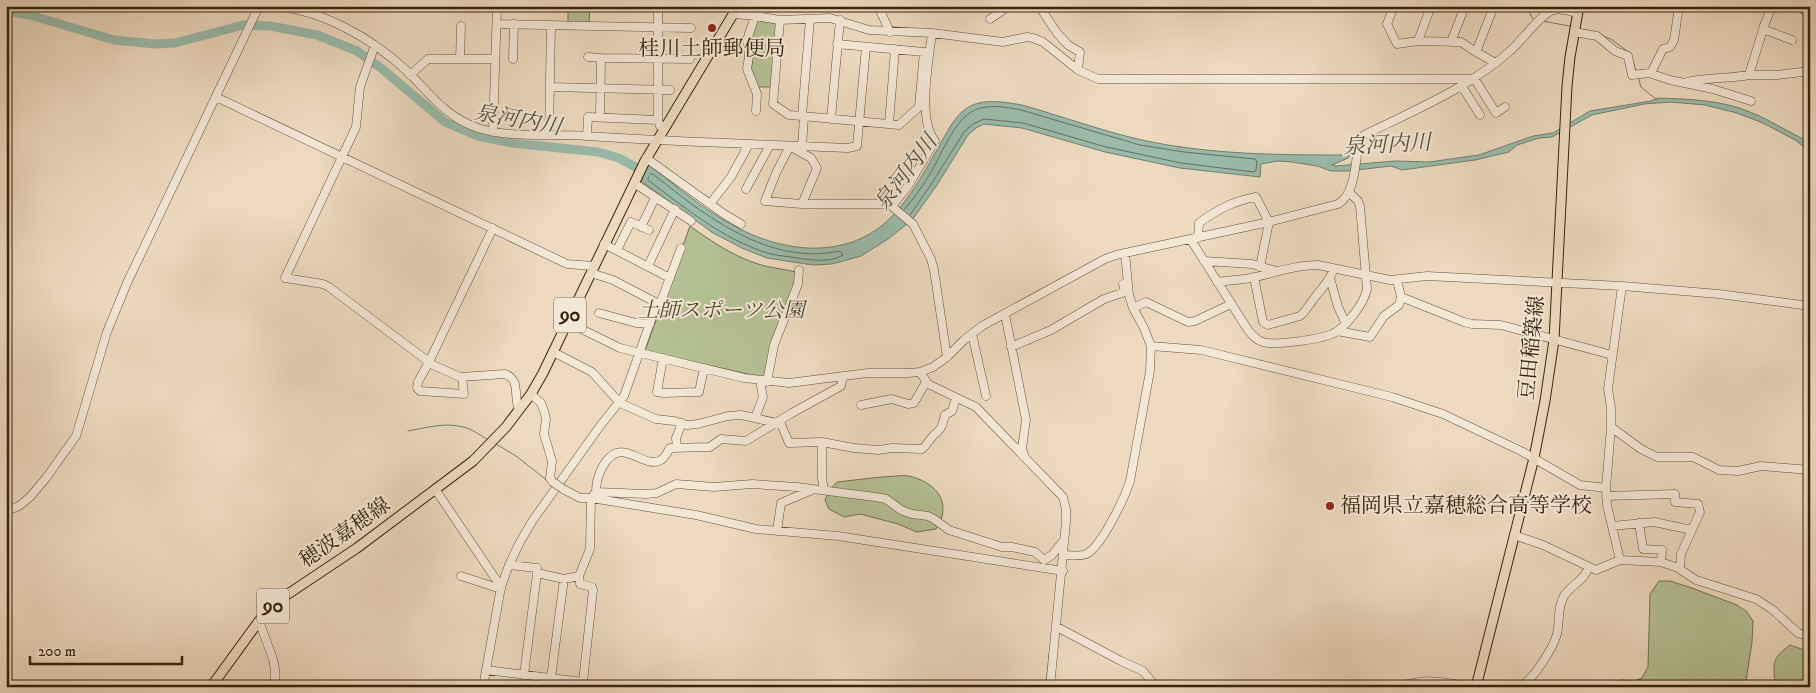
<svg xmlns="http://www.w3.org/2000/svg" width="1816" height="693" font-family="'IM FELL DW Pica','Noto Serif JP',serif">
  <rect width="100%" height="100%" fill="#eddac0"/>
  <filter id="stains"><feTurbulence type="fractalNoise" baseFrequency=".004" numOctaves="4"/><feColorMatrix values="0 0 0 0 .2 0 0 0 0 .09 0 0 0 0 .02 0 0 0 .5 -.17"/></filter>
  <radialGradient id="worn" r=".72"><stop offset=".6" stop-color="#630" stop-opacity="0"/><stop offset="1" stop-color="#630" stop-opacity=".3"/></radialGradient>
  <path fill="#b5c095" stroke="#757250" d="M568 6H590L589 23 568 22Z
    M757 20 778 24 773 87H759L753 81 749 71 752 64V50L749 41Z
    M690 226C711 241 733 256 758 264 770 268 784 269 796 272V281L766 378 645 351Z
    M881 477C891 477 904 474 913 477 939 485 952 505 936 529L917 532 898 524 860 514 844 517 829 509 825 500 829 490 837 482Z
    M1659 581H1670L1692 588 1737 605 1747 612 1753 621 1752 642 1745 687H1601L1609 682 1622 680 1634 681 1642 678 1648 667 1650 594Z
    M1790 645 1810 652 1809 687H1775C1774 663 1770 660 1790 645Z"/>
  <path fill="#9abbac" stroke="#727f6c" d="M1658 98C1688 99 1722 100 1750 112 1771 120 1789 133 1810 142V151L1795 140 1763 123 1737 113 1705 105 1671 102 1644 104 1592 115 1552 137 1539 138 1517 145 1509 152 1475 160 1402 170 1391 166 1348 171H1331L1317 166 1292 162 1278 161 1261 164 1260 177 1180 168 1152 162 1105 152 1022 128 984 124 976 128 968 135 937 185 912 220 888 239 861 256 832 264 813 265 767 258 744 249 713 233 641 181 649 165C680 189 716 220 753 235 806 257 864 254 901 206 914 190 924 173 934 155 943 141 950 122 963 111 979 97 1003 102 1022 105 1061 116 1102 131 1142 140 1211 155 1281 155 1350 155L1348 158 1332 165 1336 166 1395 161 1429 162 1479 155 1533 136 1553 133 1590 111 1651 101Z"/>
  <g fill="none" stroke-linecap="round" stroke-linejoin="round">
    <path stroke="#68705c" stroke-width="1" d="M650 174H653C705 216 769 266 840 251L843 255C830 263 812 260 797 258 787 256 777 256 767 253 723 239 685 208 648 180Z
      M904 210C914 198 923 186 931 172 942 154 955 118 975 110 989 104 1006 107 1021 110L1140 145 1184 152 1255 159 1257 162 1256 170 1254 172 1181 163 1153 157 1106 147 1023 123 984 119 973 124 964 132 932 183 910 215"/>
    <path stroke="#727f6c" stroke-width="1" d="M1526 6 1533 19 1535 20
      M1542 21 1570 26
      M1581 29 1590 31
      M1603 36 1611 39 1631 54
      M1632 58 1636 71
      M1638 77 1641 87 1657 100
      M408 431C425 428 445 422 463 427 472 429 480 435 488 440
      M496 444 516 456 548 481
      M569 496 577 500
      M1046 687 1049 655"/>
    <path stroke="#9abbac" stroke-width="9" d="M6 11 30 15 114 40 155 44 175 43 243 25 270 26 317 35 357 51 381 68 445 122 477 136 512 143 598 152 619 158 646 173"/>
    <defs>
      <path id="minor" d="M271 6C321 9 372 38 408 72 431 95 446 117 478 128 513 139 551 133 587 136 674 142 761 144 848 148L857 146 866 47
        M658 6V120L660 126 663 128
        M755 6V16L780 20 830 18 869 30 932 33 1003 42 1027 37 1033 38 1043 42 1078 70 1098 79H1470
        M878 6 890 32
        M1039 6 1057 33 1068 45 1080 52 1078 70
        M1394 6 1387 24 1397 44 1418 41
        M1431 6 1418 41 1461 42 1476 52
        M1494 6 1476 52 1496 63
        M1794 6 1810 12
        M734 14 755 16 747 40 749 56 747 69 757 94 756 111
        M810 19 802 116 899 125 919 107 924 52 837 44
        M990 19 1009 6
        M780 20 773 104 789 115 802 116
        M497 24 691 28
        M1763 29 1792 40
        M1574 32 1597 36 1615 51 1628 56 1632 75 1649 73 1670 80 1713 89 1751 101
        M1451 42 1465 6
        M375 45 360 87 356 127 285 278 323 284 329 287 433 365 460 377 505 374C521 380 513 396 519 409
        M588 57 601 58
        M460 59 461 26
        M513 59 514 24
        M1651 73 1663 49 1670 47 1674 40 1679 6
        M410 75 428 59H495
        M1749 75H1777L1810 71
        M1474 78 1496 113 1505 107
        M1687 82C1707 77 1728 79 1749 75L1764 26 1772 6
        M1461 85 1480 115
        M550 87 670 90
        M216 97 567 264 594 266
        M600 117 601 58 690 59
        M831 119 840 20
        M889 124 895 49
        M493 132 497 6
        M549 134 551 25
        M587 136 588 117 658 120
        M790 146 776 173 765 201 802 204
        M802 146 804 117
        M791 147 811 158 817 168 802 204H889L913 224 931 259 934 270 947 357
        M646 158 724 214 741 224
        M634 183 691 221
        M746 189 770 145
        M710 204 731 177 749 144
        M892 206 908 186 935 141C917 119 929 60 932 33
        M641 227 655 198
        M1198 238 1199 223C1218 209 1234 201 1256 197L1269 222 1260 267
        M1191 240 1248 330C1252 335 1256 340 1263 342 1274 346 1321 339 1332 334 1345 329 1365 302 1367 289L1360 206 1358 201 1349 192
        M604 244 670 278
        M617 250 631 222 649 230
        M1204 261 1252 264 1276 271
        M648 266 675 209
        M1254 277 1263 322 1268 325 1300 316C1306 311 1308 306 1313 300 1321 288 1328 284 1334 269
        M1330 278 1338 307 1345 322
        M1397 280 1401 297 1464 322 1472 324 1501 325 1612 355
        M1217 282C1230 280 1243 280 1256 277 1276 272 1297 265 1318 265L1390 280 1427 276 1622 286 1719 294 1810 306
        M657 305 660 304 681 248
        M1133 308 1146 302 1188 322 1195 321 1231 304
        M599 313 636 323 650 324
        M1005 314 1026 420 1022 448 1024 455
        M567 322 620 348 744 378 789 383 868 373H908L920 372 933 367 947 357 964 340 982 326 1105 259 1116 255 1269 222 1338 204C1355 194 1355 165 1358 148L1359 141 1364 135C1411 112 1472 86 1510 51 1521 42 1539 16 1551 11 1559 7 1569 11 1577 13
        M1337 331 1370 337 1384 316 1399 305 1401 297
        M972 334 986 396
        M1151 346 1201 350 1392 397 1443 414 1521 451 1580 485 1606 488
        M1011 347 1051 330 1104 299 1125 292 1123 284
        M553 352 592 372 620 403 656 419 674 421 687 425 698 424 728 416 741 415 781 424 789 443 822 442 854 448 878 450 892 448 922 449C927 445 929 440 933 436 942 428 942 427 945 415L952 411 956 398
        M663 358 657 392 664 393 699 392 704 368
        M920 372 928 384 976 407 1063 497 1066 509V522L1050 687
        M462 377 464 394 420 391 417 388 418 382 429 362 493 228
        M767 382 774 345 798 284 799 270
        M531 394 541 403 544 411 546 419 544 434 552 461 550 478 553 482
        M861 405 892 399 908 404 914 403 926 382
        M755 418 763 397 760 381
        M1611 427 1641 449 1657 457H1693L1719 470 1738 471 1761 466 1810 470
        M822 442V479L824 490
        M677 448 676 438 682 423
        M435 489 501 587
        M563 489 580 498H591L696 515 756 529 838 536 1063 571
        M596 492C596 483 598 475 603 466 622 433 643 471 661 460 665 458 668 451 670 448L710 447 721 439 746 441 792 413 841 386 843 376
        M1606 496 1675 494V502L1698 504 1700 512 1681 554 1680 569
        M6 511 19 506 30 497 46 478 76 436 107 332 127 283 259 6
        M1639 523 1643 549 1662 550 1661 562
        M1612 526 1654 522 1692 530
        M777 531 781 503 812 490
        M1514 535 1543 545 1596 570 1620 560 1661 562 1678 568 1696 580 1756 599 1773 610 1798 633 1810 637
        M1063 555C1070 555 1080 557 1086 554 1101 548 1125 497 1130 481L1150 371 1151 346 1144 328 1133 308 1129 295 1125 253
        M1620 560 1607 505 1606 488 1611 427V408L1608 389 1622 286
        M509 565 537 568
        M461 576 501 589
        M259 621 273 659 275 669V687
        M1057 627 1121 661 1143 671 1156 687
        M486 670 583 682 593 590 592 587 580 584 579 576 590 549 591 498 596 492 646 494 657 493 676 484 714 487 752 484 797 487 875 497 886 499 901 510 912 514 928 516 934 519 949 530 1002 547H1012L1035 552 1044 560 1052 555 1064 540
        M524 675 537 573 564 579 579 576
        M551 678 564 579
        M483 687 501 587 509 565 520 542 533 520 600 426 624 396 657 303 613 280 591 273
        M1397 687C1426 678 1442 681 1471 687
        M1519 687C1533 681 1553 648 1557 634 1560 621 1557 608 1564 596 1572 584 1584 581 1589 567"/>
      <path id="major" d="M211 687 259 621 273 606 285 596 357 548 473 461 506 427 531 394 543 373 645 161 738 6
        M1476 687 1534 458 1545 401 1554 340 1567 86 1570 57 1579 6"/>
    </defs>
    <use href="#minor" stroke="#635238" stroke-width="9"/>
    <use href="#major" stroke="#35240b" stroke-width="11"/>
    <use href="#minor" stroke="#f3e7d6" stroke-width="8"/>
    <use href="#major" stroke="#eddac0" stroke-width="9"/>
    <defs>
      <path id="minor-bridge" d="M553 482 563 489"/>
    </defs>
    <use href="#minor-bridge" stroke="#635238" stroke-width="9" stroke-linecap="butt"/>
    <use href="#minor-bridge" stroke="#f3e7d6" stroke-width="8"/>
  </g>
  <g fill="#8f2418" stroke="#f3e7d6" stroke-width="2">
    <circle cx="712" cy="28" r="5"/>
    <circle cx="1330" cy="506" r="5"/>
  </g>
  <g text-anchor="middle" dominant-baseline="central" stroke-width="4" stroke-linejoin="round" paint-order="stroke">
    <g fill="#f3e7d6" stroke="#6e5e48" stroke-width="1">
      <rect x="554" y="297.5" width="32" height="35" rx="4"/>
      <rect x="257" y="588.5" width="32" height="35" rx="4"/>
    </g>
    <g font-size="20" font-weight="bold" fill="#35240b">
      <text x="570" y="315">90</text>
      <text x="273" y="606">90</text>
    </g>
    <g font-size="21" fill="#35240b" stroke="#f3e7d6">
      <text x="712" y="49">桂川土師郵便局</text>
      <text x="1340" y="506" text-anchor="start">福岡県立嘉穂総合高等学校</text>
    </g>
    <g font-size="21" font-style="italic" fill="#554b2e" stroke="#f3e7d6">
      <text x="721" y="311">土師スポーツ公園</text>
    </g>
    <g font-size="21" fill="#35240b" stroke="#f3e7d6">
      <text transform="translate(1532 348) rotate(-84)">豆田稲築線</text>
      <text transform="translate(345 533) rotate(-35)">穂波嘉穂線</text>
    </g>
    <g font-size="22" font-style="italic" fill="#53513b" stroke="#f3e7d6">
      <text transform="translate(518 120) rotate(10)">泉河内川</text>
      <text transform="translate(1387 145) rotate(-3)">泉河内川</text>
      <text transform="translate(906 173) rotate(-53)">泉河内川</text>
    </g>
  </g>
  <rect width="1816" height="693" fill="none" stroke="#eddac0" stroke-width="25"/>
  <rect x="8" y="8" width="1801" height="678" fill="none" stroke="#35240b" stroke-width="2.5"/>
  <rect x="12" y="12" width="1791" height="668" fill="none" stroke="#35240b"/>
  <path d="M30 656v8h152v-8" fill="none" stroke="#35240b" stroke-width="2.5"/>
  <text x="38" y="656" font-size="15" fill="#35240b" stroke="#f3e7d6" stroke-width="4" paint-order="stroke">200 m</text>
  <rect width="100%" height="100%" filter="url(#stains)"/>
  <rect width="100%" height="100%" fill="url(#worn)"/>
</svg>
